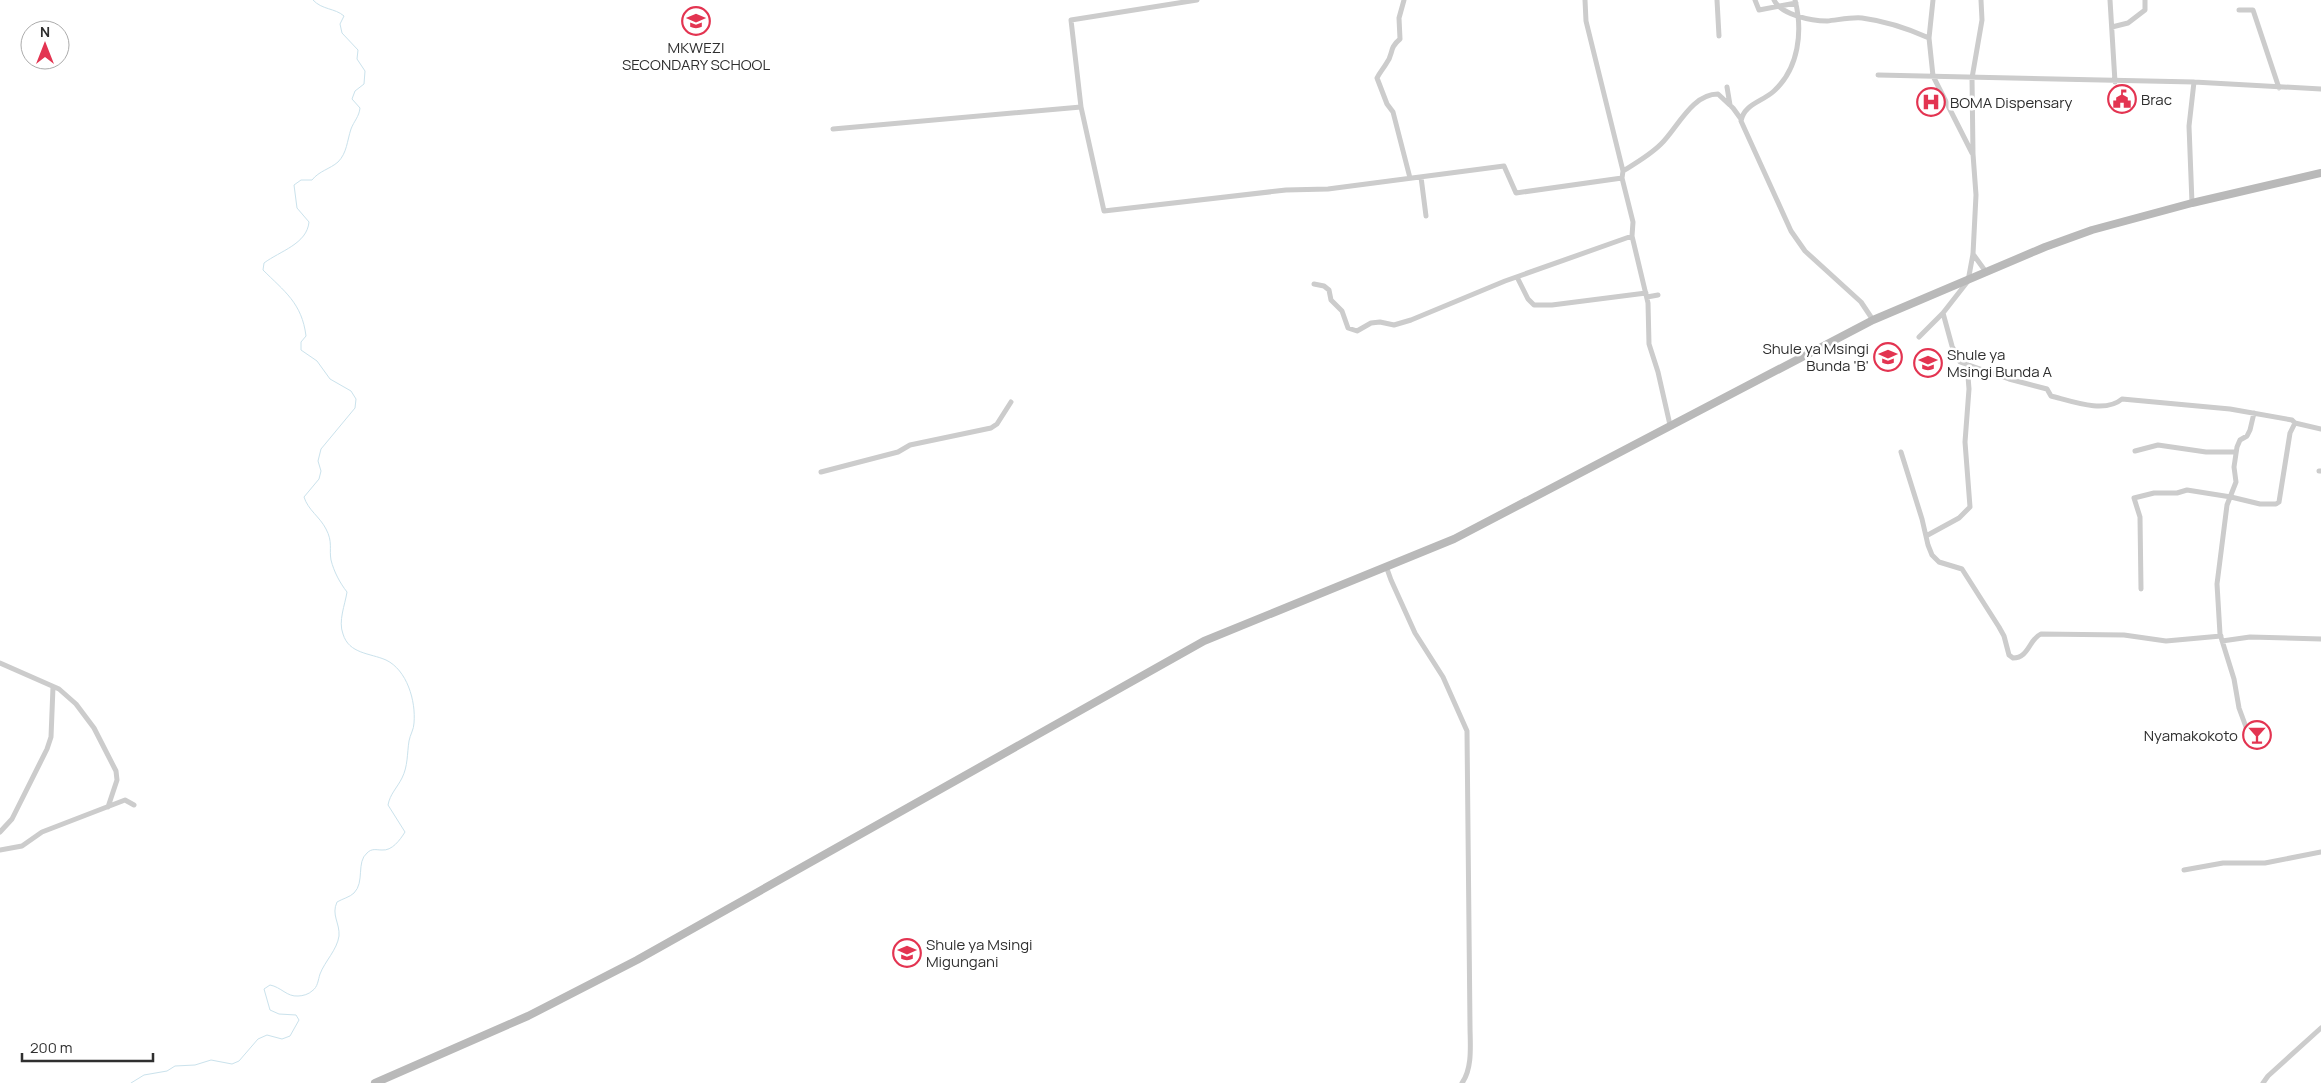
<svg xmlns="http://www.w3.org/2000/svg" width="2321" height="1083" font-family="Manrope,sans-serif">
  <rect width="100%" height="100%" fill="#fff"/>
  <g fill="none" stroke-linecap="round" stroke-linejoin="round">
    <path stroke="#cae2ec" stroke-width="1" d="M131 1083 144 1075 167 1071 175 1066 195 1065 211 1060 232 1064 239 1061 258 1039 267 1035 282 1039 290 1036 299 1020 296 1015 279 1014 270 1010 264 989 270 985C281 987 287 997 298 996 303 996 309 994 312 991 318 987 318 980 320 974 325 961 337 950 339 936 340 923 331 915 337 902 342 899 350 897 354 893 365 882 356 862 367 853 372 848 376 850 382 850 392 851 400 840 405 832L388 805C390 794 397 788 402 778 408 766 407 754 409 741 410 735 414 729 414 723 416 701 407 670 386 660 370 653 349 654 343 634 338 621 345 605 347 592 340 583 334 572 331 560 329 549 333 542 326 529 320 517 308 510 304 497L319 479 321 471 318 461 321 449 355 408 356 399 351 391 330 379 317 361 301 350V342L306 336C302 303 284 291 263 270L264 263C280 251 307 244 309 222L297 208 294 185 301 180H312C319 171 330 169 338 162 347 153 347 141 351 129 354 121 359 117 360 108L352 99 355 91 364 84 365 71 357 59 358 50 342 33 340 24 344 16C335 8 322 10 313 0"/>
    <path stroke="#ccc" stroke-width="5" d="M1404 0 1399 18 1400 39C1388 49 1394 54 1386 64 1383 69 1380 72 1377 78L1387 104 1393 112 1410 178
      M1585 0 1586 21 1623 171 1622 178 1633 222 1632 236 1648 303 1649 344 1658 372 1670 425
      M1717 0 1719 36
      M1755 0 1759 10 1796 3
      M1774 0C1781 15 1812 21 1827 21 1838 20 1851 17 1862 18 1885 21 1909 29 1929 38L1933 76 1972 153
      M1795 0C1803 31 1799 68 1774 91 1762 102 1744 104 1741 121L1791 231 1805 251 1861 302 1873 320
      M1981 0 1982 20 1972 78 1973 154 1976 195 1973 254 1968 281 1943 313 1952 346 1960 362 2009 379 2047 389 2051 396C2071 401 2105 414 2122 399L2230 409 2292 420 2295 423 2321 429
      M2110 0 2115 82
      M2239 10H2253L2279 88
      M2112 27 2128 23 2145 10V0
      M1929 38 1933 0
      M1878 75 2194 82 2321 89
      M1727 87 1730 105
      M1081 107 1104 211 1286 190 1328 189 1504 166 1516 193 1622 178
      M833 129 1081 107 1071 20 1197 0
      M1623 171C1636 163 1650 155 1661 144 1678 127 1692 94 1718 94L1733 108 1741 119
      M1421 177 1426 216
      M2192 203 2189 126 2194 82
      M1973 254 1986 272
      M1517 277 1528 299 1534 305H1552L1646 293
      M1314 284 1324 286 1329 290 1331 300 1342 311 1348 328 1357 331 1371 323 1380 322 1394 325 1411 320 1505 281 1632 236
      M1647 297 1658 295
      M1919 337 1943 313
      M2135 451 2158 445 2206 452H2236
      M1901 452 1922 519 1928 545 1932 555 1939 562 1962 569 1999 627 2004 636 2009 655 2013 658C2029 658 2029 639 2041 634L2124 635 2166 641 2221 636
      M2319 471H2321
      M821 472 898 452 910 445 991 428 997 424 1011 402
      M1926 536 1959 518 1970 507 1965 442 1969 389 1967 364
      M1386 566 1391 580 1415 633 1443 677 1467 731 1470 1026C1470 1043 1473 1068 1462 1083
      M2141 589 2140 517 2134 498 2154 493H2177L2187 490 2231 497 2260 504H2276L2279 502 2290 433 2295 423
      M2222 641 2250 637 2321 639
      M0 663 59 689 76 704 94 728 116 771 117 780 108 807
      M2247 735 2246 727 2239 708 2234 679 2220 634 2217 584 2227 505 2236 482 2234 467 2237 447 2240 440 2247 436 2250 430 2254 413
      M0 832 12 819 47 749 51 737 53 687
      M0 850 22 846 42 832 125 800 134 805
      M2184 870 2223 863H2265L2321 852
      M2263 1083 2268 1076 2321 1028"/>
    <path stroke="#b9b9b9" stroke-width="8" d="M375 1083 528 1016 637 960 1204 641 1454 539 1873 320 2045 247 2092 230 2192 203 2321 173"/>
  </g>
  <defs>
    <symbol id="school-ring" viewBox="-11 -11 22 22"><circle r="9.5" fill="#fff" stroke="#e33451" stroke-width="1.5"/><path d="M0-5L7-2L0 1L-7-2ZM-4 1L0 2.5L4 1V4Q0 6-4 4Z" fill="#e33451"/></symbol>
    <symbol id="civic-ring" viewBox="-11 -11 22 22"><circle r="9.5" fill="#fff" stroke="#e33451" stroke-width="1.5"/><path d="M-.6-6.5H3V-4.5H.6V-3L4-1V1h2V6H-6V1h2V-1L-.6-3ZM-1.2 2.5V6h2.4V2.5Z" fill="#e33451"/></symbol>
    <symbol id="hospital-ring" viewBox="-11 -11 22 22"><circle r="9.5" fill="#fff" stroke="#e33451" stroke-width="1.5"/><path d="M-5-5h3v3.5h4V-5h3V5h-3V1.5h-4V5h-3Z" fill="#e33451"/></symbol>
    <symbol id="bar-ring" viewBox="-11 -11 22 22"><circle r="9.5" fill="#fff" stroke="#e33451" stroke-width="1.5"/><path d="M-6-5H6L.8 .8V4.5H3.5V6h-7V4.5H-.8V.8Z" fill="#e33451"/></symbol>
  </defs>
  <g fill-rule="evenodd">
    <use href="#school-ring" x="680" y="5" width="32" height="32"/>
    <use href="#civic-ring" x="2106" y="83" width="32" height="32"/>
    <use href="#hospital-ring" x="1915" y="86" width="32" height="32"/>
    <use href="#school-ring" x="1872" y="341" width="32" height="32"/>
    <use href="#school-ring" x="1912" y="347" width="32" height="32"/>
    <use href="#bar-ring" x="2241" y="719" width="32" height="32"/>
    <use href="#school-ring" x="891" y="937" width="32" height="32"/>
  </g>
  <g text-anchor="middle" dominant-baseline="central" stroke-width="5" stroke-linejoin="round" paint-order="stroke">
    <g font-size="15" fill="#2f2f2f" stroke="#fff" text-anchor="start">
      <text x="696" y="47" text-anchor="middle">MKWEZI<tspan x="696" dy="17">SECONDARY SCHOOL</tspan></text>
      <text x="2141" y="99">Brac</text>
      <text x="1950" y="102">BOMA Dispensary</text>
      <text x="1869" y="348" text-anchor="end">Shule ya Msingi<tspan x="1869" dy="17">Bunda 'B'</tspan></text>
      <text x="1947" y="354">Shule ya<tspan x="1947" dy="17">Msingi Bunda A</tspan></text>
      <text x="2238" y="735" text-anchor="end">Nyamakokoto</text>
      <text x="926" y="944">Shule ya Msingi<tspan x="926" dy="17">Migungani</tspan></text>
    </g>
  </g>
  <g transform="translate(45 45)"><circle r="24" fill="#ffffff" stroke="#acacac"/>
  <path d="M0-4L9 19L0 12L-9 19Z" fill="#e33451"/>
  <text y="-8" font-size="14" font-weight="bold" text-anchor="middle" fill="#2f2f2f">N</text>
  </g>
  <path d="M22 1053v8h131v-8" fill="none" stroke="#2f2f2f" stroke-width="2.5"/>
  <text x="30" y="1053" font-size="15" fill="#2f2f2f" stroke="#ffffff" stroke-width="4" paint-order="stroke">200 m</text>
</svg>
